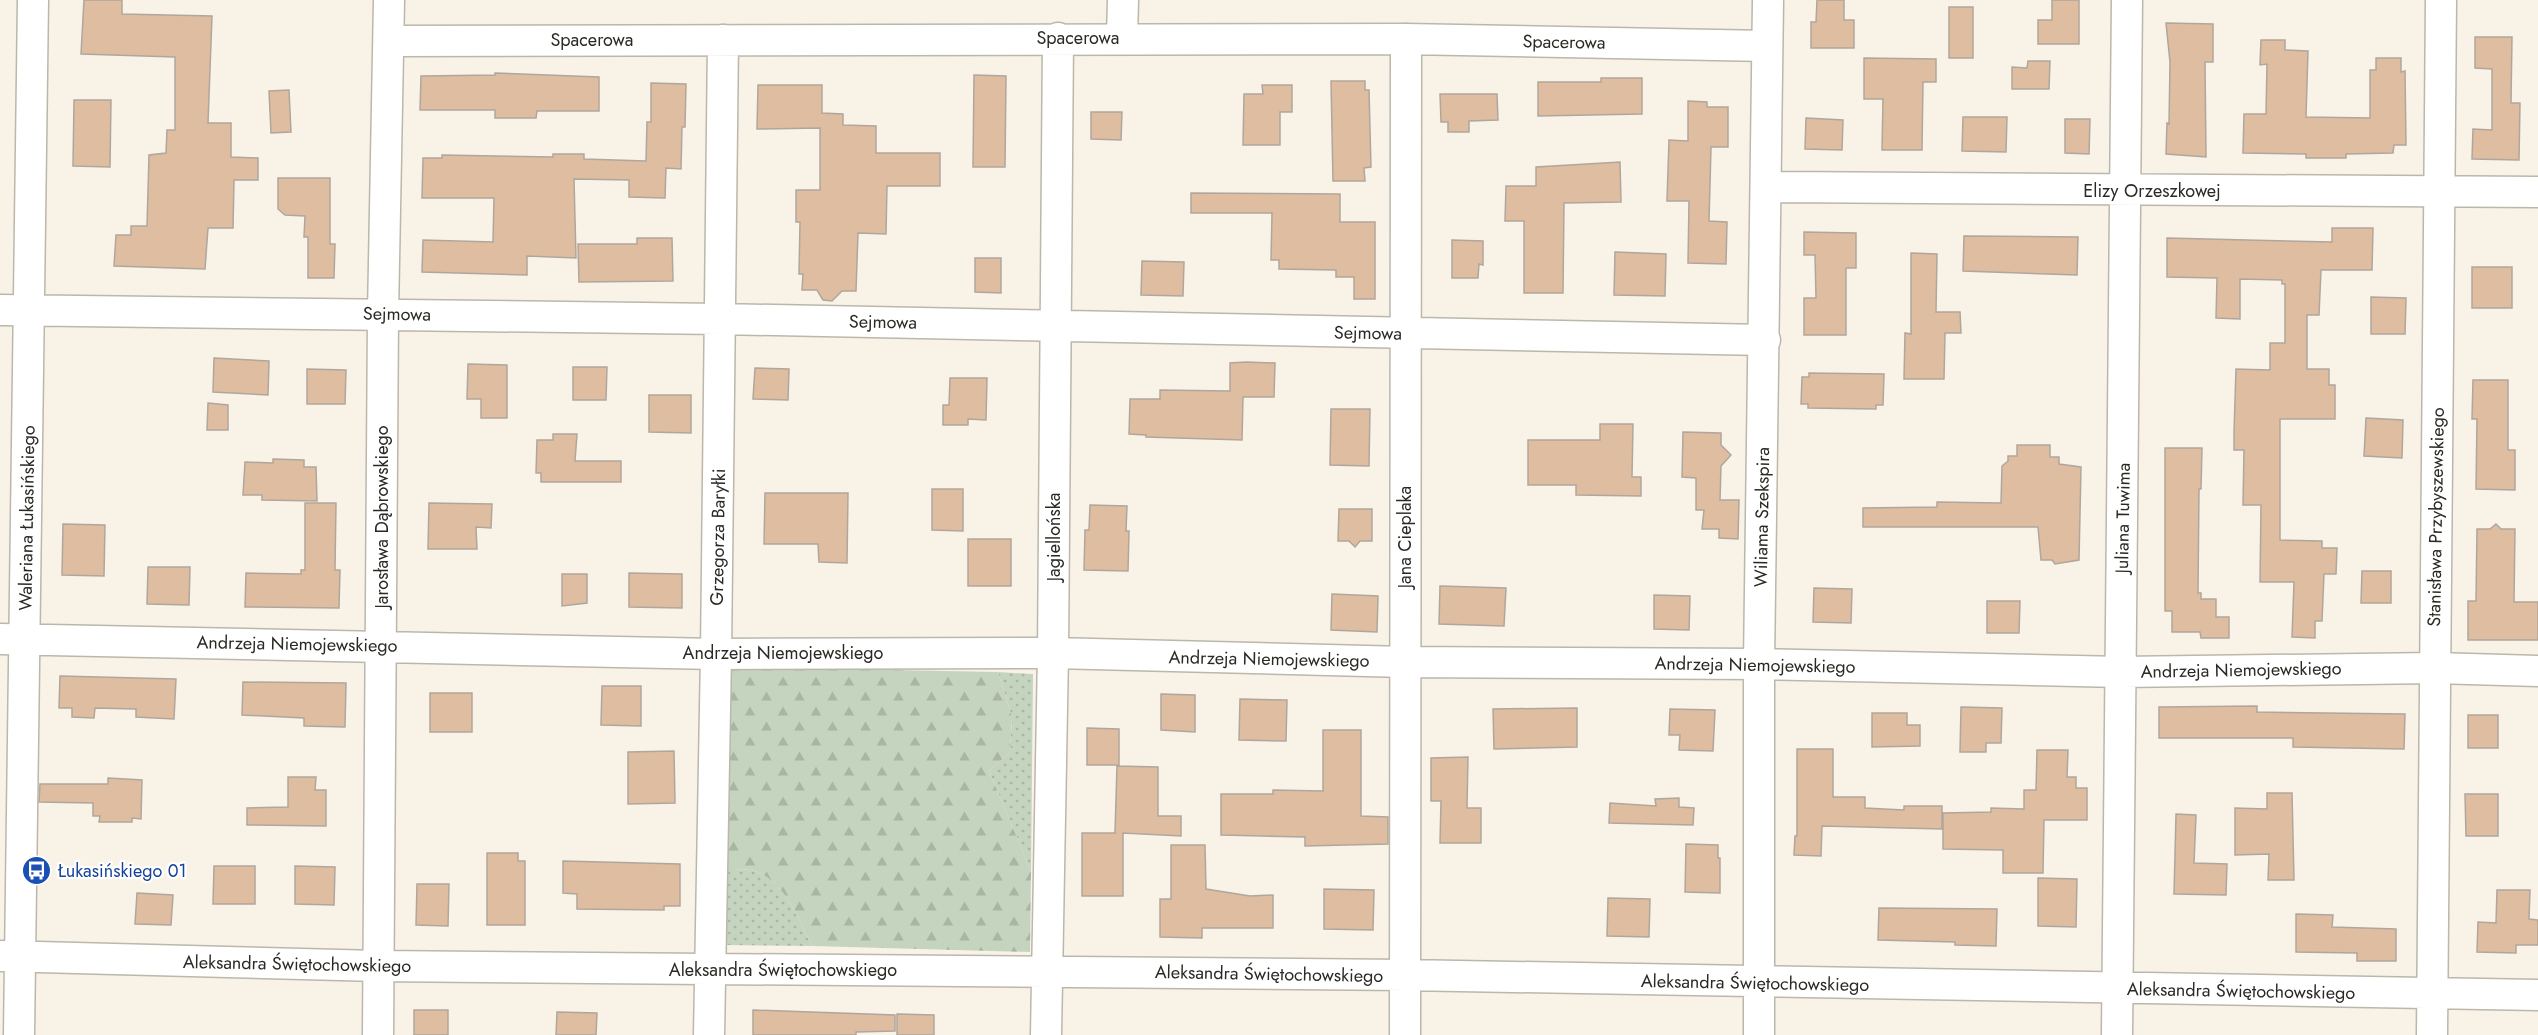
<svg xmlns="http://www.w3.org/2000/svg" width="2538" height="1035" font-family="Jost,sans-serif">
  <defs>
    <pattern id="grass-dots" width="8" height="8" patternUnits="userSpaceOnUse" patternTransform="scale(1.5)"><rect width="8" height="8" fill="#c5d4be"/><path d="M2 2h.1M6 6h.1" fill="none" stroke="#a9b6a3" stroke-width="1.8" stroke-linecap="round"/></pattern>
    <pattern id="forest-firs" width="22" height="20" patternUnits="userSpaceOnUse" patternTransform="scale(1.5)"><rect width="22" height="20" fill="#c5d4be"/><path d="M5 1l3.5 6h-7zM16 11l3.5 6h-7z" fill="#a9b6a3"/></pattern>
  </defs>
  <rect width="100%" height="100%" fill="#f8f3e6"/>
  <path fill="url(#grass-dots)" d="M998 672 1033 674 1031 871 989 771 1010 752 1012 717Z
    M727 869C734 869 743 869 751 870 785 879 798 919 812 946L726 945Z"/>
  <path fill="url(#forest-firs)" d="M731 667 998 672 1012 717 1010 752 989 771 1031 871 1030 952 812 946C798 919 785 879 751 870 743 869 734 869 727 869Z"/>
  <path fill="#dfbda0" stroke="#b1a69d" stroke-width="1.5" d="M84 0H122V14L212 16 208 123H231V157L258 158V180H234L233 228H208L205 269 114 266 116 235H131V226H147L149 155 166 153 167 130H175V57L81 54Z
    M1817 0H1844V20H1854V48H1811V22H1816Z
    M2052 0H2079V44H2038V20H2052Z
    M1949 7H1973V58H1949Z
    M2166 23 2213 24V62H2205L2206 157 2166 154 2167 123 2169 124 2170 62Z
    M2475 37H2512L2511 103H2520L2519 160 2472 159 2473 129 2492 130V69L2475 68Z
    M2261 40H2285V50L2308 51 2306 117 2370 118V70H2376V58H2401V72L2405 71 2406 145H2394L2393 153 2346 154V158H2306V154L2243 153 2244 114H2266L2267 64 2260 65Z
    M1864 58 1936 59V82H1923L1922 150H1882L1883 99H1864Z
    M2028 61H2050L2049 89H2012V67L2027 68Z
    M495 73 599 77V111H537L536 118H495V110H420L421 76 495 75Z
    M974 75 1006 76 1005 167H973Z
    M1601 78H1642V114L1538 116V82H1601Z
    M1331 81H1365V90H1369L1371 167 1364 168 1365 181H1333Z
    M651 83 686 84 685 127H682L681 169 666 168 665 198 629 197V180L574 179 576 258 527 256V275L422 272 423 240 493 242 494 198H422L423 158H442V155L553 157V154H584V159L646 161 647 122H651Z
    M758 85H822V113L843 114V125L876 126V153H940V186H887L886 234 858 233 856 291H842L832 301 823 300 817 290H802L803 274H799L800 222H796V190H820V128L757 129Z
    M1262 85H1292V112H1280V145H1243L1244 94H1263Z
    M289 90 291 132 271 133 269 91Z
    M1440 94H1497L1498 120 1469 121V132H1448V122H1441Z
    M74 100H111L110 167 73 166Z
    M1688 101 1707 102V107H1728V147H1711L1709 221 1727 222 1726 264 1688 263 1689 201H1667L1669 140 1688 141Z
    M1091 112H1122L1121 140 1091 139Z
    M1963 117H2007L2006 152 1962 151Z
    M1806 118 1843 120 1842 150 1805 149Z
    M2065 119H2090L2089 154 2065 153Z
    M1620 162 1621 202 1564 203 1563 293H1524V221H1505L1506 186H1536V167Z
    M278 178H330V244H335L334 278H308V237H304L305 216 285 215 278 209Z
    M1191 193 1340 194V222H1375V299H1354V277H1336V270L1279 269V260H1271L1272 213H1191Z
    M2332 228H2373L2372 270H2321L2319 315H2307V369H2329V385H2335V419H2280V540L2322 541V548H2337L2336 574H2324L2322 621H2315V638L2292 637 2294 582H2260L2261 505H2243L2244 450H2234V433L2236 369 2270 370V343H2285V284H2282V280L2240 279V319L2216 318 2217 278 2167 277V238L2332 242Z
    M1804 232 1856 233V268H1846V335H1804V298H1816L1815 255H1804Z
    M1964 236 2078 237 2077 275 1963 271Z
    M637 238H672L673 281 579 282 578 244H637Z
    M1452 240 1483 241V265L1479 264 1478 278H1452Z
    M1615 252 1666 254 1665 296 1614 295Z
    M1911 253 1937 254 1936 312H1960L1961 333H1945L1944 379H1904L1905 333 1911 334Z
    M975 258H1001V293L975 292Z
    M1142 261 1184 262 1183 296 1141 295Z
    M2472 267H2512V308H2472Z
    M2371 297 2406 298 2405 334H2371Z
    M214 358 269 361 268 395 213 392Z
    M1246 362 1275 363 1274 397H1243L1242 440 1146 437V435L1129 434 1130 399H1160V390L1230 391V363Z
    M468 364 507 365V418H481V399H467Z
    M573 367H607L606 400H573Z
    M755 368 789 369 788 400 753 399Z
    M307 369 346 370 345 404H307Z
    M1809 373 1884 374 1883 405H1876V409L1808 408V404H1801L1802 377H1809Z
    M950 378H987L986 420 968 419V425H943V405H949Z
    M2473 380H2508V450H2515V490L2476 489 2477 419H2472Z
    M649 395H691V433L649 432Z
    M208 403 228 405V430H207Z
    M1331 409H1370L1369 466 1330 465Z
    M2366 418 2403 420 2402 458 2364 456Z
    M1600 424H1633L1632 477H1641V496L1576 495V485H1528V440H1600Z
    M1683 432 1721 433V445L1731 455 1721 466 1720 500H1739L1738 539 1719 538V529H1702L1704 510H1696V478L1682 477Z
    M553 434H577L575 461H621V482H541V473H536L537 440H553Z
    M2017 445H2050V457H2059V464L2081 467 2079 560 2055 564 2052 560H2041L2038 527H1863V508L1937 507V502L2001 503 2002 466 2008 461V456H2017Z
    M2165 448H2202L2201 489H2199L2198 593H2201V599H2216V617H2229V638H2201L2200 632H2172V611H2165Z
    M273 459 304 460V467H316L317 501 262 500V495H243L245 462 273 463Z
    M932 489H963V531L932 530Z
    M765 493H848L847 563 819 562 818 544H764Z
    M305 503H336L335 570H340L339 608 245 607 246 573 301 574V570H305Z
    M429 503 492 504 491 528 476 527 477 549H428Z
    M1090 505 1127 506 1126 531H1129L1128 571 1084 570 1085 530H1089Z
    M1339 509H1372V541H1360L1355 547 1349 541H1338Z
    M63 524 105 525 104 576 62 575Z
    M2496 524 2501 529H2515L2514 602H2538V640H2468V601H2476L2477 529H2490Z
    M968 539H1011V586H968Z
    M148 567H190L189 605 147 604Z
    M2362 571H2391V603H2361Z
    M629 573 682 574V608L629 607Z
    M562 574H587V603L562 606Z
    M1440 586 1506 588 1504 626 1439 624Z
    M1814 588 1852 589 1851 623 1813 622Z
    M1332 594 1378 596 1377 632 1331 630Z
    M1654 595 1690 596 1689 630 1654 629Z
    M1987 601H2020L2019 633H1987Z
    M60 676 176 679 174 719 136 717V709L95 708 94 718 72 717V708H59Z
    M243 682 346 683 345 727 304 726V718L242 715Z
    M602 686H641V726L601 725Z
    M430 693H472V732H430Z
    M1161 694 1195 695V732L1161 730Z
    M1240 699 1287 700 1286 741 1239 740Z
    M2257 706V712L2405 714 2404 749 2293 747V738H2159V707Z
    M1961 707 2002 708 2001 743H1986V752H1960Z
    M1577 708V747L1494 749 1493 709Z
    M1670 709 1715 710 1713 751 1679 750 1680 735H1669Z
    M1872 713H1907V725H1920V746L1872 747Z
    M2468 715H2498V748H2468Z
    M1087 728 1119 729V765H1087Z
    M1323 730H1361V816L1388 817V844L1305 846V837L1221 835V794H1273V790L1323 791Z
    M1797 749H1833V797H1865V808L1904 810V806H1942V829L1822 826 1821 856 1794 855 1795 836H1797Z
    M2037 750H2068L2067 777H2076V788H2087V820H2044L2043 873H2003V850L1943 849V813L1991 812V808L2024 809V790H2036Z
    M674 751 675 803 628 804V752Z
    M1468 757 1467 808H1481V843H1440L1441 801H1431V758Z
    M1117 766 1158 767V816H1181V836L1123 833V896H1082V833H1115Z
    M288 777H316L315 790H326V826L247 825V808L288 807Z
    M108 778 142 780 141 819 132 818V822H99L100 816H93V803L39 802 40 784H108Z
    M2267 793H2292L2294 880H2268L2269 854 2235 855V808L2267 809Z
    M2465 794H2498V836H2466Z
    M1679 798V807L1694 808 1693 825 1609 823 1610 803 1656 806 1655 799Z
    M2176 814 2196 815 2194 863 2227 864 2226 895 2174 894Z
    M1686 844 1718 845V858H1720V893L1685 892Z
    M1171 845H1205L1206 889 1250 896 1273 895V928H1202V938L1160 937V899H1171Z
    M487 853H518V861H525V925H487Z
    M563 861 680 864V906H664V910L577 909V894L563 893Z
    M214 866H255V904H213Z
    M295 866 335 867 334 905 295 904Z
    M2038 878 2077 879 2076 927 2038 926Z
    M417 884H449L448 926 416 925Z
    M1324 889 1374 890 1373 930 1324 929Z
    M2497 890H2530L2529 919 2538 920V945H2516V953L2477 952 2478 922 2496 923Z
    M137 893 173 895 171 925 135 924Z
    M1608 898 1650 899 1649 937 1607 936Z
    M1879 908 1997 909 1996 946 1955 945V942L1878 940Z
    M2296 914 2333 915 2332 927 2396 929V961H2357V953L2296 952Z
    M414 1010H448V1035H414Z
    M753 1010 895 1015V1031L856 1032V1035H753Z
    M557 1012 597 1013 596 1035H556Z
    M897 1014 934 1015V1035H897Z"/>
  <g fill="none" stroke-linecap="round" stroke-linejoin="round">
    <defs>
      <path id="minor" d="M1122 38 1123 0
        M389 41 1406 39 1767 46
        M1766 187 2538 192
        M0 310 720 319 1765 340
        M0 639 716 654 1053 653 1405 662 1759 664 2121 672 2435 668 2538 671
        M0 956 378 966 1405 975 2538 995
        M19 1035 33 0
        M378 1035 383 314 389 0
        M709 1035 716 654 723 40
        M1046 1035 1053 653 1058 38
        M1405 1035 1406 39
        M1759 1035V664L1768 0
        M2117 1035 2127 0
        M2432 1035 2441 0"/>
    </defs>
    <use href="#minor" stroke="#bbb7ab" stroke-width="33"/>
    <use href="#minor" stroke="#fff" stroke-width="30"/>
  </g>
  <defs>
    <symbol id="bus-disc" viewBox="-11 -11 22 22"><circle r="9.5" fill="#1a4fb4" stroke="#fff"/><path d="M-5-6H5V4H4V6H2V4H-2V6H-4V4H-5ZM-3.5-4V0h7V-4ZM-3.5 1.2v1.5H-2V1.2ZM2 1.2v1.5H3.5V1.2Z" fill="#fff"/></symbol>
  </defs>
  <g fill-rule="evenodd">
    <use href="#bus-disc" x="20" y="854" width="33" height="33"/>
  </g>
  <g text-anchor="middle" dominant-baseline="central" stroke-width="4.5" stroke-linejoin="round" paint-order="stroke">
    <g font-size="18" fill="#2a2924" stroke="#fff">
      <text x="1078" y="38">Spacerowa</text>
      <text x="592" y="40">Spacerowa</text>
      <text transform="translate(1564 42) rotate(1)">Spacerowa</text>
      <text x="2152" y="191">Elizy Orzeszkowej</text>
      <text transform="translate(397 314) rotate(1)">Sejmowa</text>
      <text transform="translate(883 322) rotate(1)">Sejmowa</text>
      <text transform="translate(1368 333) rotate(1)">Sejmowa</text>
      <text transform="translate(382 517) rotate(-90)">Jarosława Dąbrowskiego</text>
      <text transform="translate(1762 517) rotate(-89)">Wiliama Szekspira</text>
      <text transform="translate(2436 517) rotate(-89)">Stanisława Przybyszewskiego</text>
      <text transform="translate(27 518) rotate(-89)">Waleriana Łukasińskiego</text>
      <text transform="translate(2123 518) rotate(-89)">Juliana Tuwima</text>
      <text transform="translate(718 537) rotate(-89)">Grzegorza Baryłki</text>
      <text transform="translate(1054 537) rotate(-90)">Jagiellońska</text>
      <text transform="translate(1405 537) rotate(-90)">Jana Cieplaka</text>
      <text transform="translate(297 644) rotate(1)">Andrzeja Niemojewskiego</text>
      <text x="783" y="653">Andrzeja Niemojewskiego</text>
      <text transform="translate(1269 659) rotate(1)">Andrzeja Niemojewskiego</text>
      <text transform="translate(1755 665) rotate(1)">Andrzeja Niemojewskiego</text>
      <text transform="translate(2241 670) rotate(-1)">Andrzeja Niemojewskiego</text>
      <text transform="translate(297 964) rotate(1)">Aleksandra Świętochowskiego</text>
      <text x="783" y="970">Aleksandra Świętochowskiego</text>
      <text transform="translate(1269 974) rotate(1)">Aleksandra Świętochowskiego</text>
      <text transform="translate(1755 983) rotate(1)">Aleksandra Świętochowskiego</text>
      <text transform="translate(2241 991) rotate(1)">Aleksandra Świętochowskiego</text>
    </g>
    <g font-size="18" fill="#164399" stroke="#fff" text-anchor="start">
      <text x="58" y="871">Łukasińskiego 01</text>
    </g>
  </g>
</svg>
